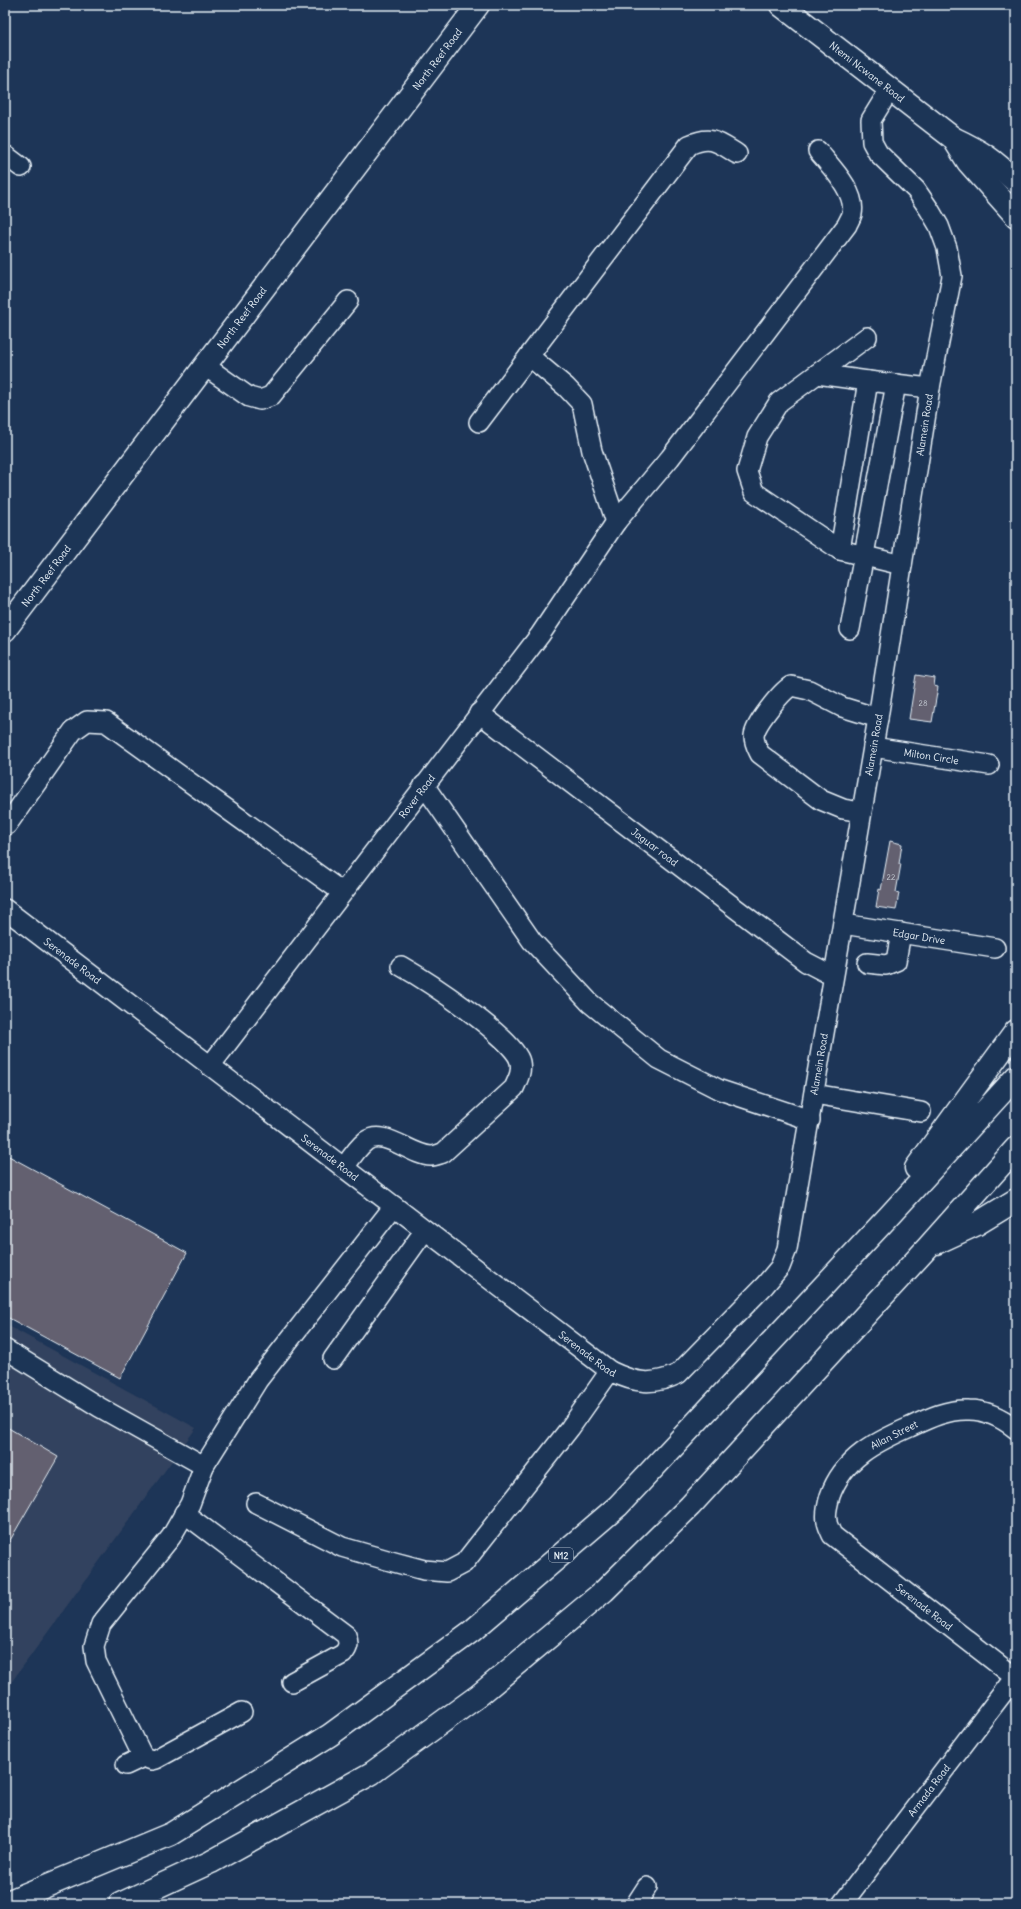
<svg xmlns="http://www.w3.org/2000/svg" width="1021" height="1909" font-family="Delius,sans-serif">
  <rect width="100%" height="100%" fill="#1d3557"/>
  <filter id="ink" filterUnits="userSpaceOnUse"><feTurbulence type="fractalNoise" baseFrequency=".025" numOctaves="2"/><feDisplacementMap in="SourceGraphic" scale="8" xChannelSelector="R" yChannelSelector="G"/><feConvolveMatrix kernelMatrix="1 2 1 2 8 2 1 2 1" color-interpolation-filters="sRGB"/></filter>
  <g filter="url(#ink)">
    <path fill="#32425e" d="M5 1324 196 1428 5 1691Z"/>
    <path fill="#646170" stroke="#e8f1f8" d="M916 675 935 678 934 686 938 687 932 722 909 719Z
      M890 841 902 844 899 864H901L896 892 899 893 896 910 876 907 879 889 881 890Z
      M5 1154 187 1253 120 1378 5 1316Z
      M5 1426 58 1457 5 1549Z"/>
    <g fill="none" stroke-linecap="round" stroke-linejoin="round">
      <defs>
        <g id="minor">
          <path d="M5 155 21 167"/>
          <path d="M867 337 779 402 757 437 747 471 754 492 840 550 902 565"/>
          <path d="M529 356 689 145C711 135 718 142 737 154"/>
          <path d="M205 366 249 397 260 400 271 396 348 301"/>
          <path d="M817 374 868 381"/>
          <path d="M479 422 529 356 566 387 582 404 592 451 616 522"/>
          <path d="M840 550 868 381 930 388"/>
          <path d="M850 629 896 384"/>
          <path id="s1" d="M479 713 806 962 833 976"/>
          <path id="s2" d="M873 747 989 765"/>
          <path d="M424 785 532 941 590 1003 659 1059 720 1090 810 1120"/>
          <path d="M861 812 843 809 821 800 760 754C757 748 754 743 754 736 755 724 781 692 791 686L809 690 842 707 878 718"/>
          <path d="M7 825 73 731 87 721 106 722 342 892"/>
          <path id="s3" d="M5 909 610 1371C635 1383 652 1386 678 1374L765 1285 780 1267 787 1249 878 718 930 388 952 276 947 248 939 226 929 209 916 190 878 153 872 142 871 120 890 89"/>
          <path id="s4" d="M843 924 995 948"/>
          <path d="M867 963 886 965 896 961 901 933"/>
          <path id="s5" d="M210 1066 540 635 616 522 670 458 847 225C848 222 851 218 852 214 857 192 830 166 818 151"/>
          <path d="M814 1094 921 1112"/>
          <path d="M344 1168C350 1159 357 1148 366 1141 384 1128 410 1155 431 1156 435 1156 439 1154 443 1153L514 1088C518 1079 522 1072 520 1062 515 1038 424 979 401 966"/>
          <path d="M5 1349 99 1407 204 1466"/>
          <path d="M333 1359 425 1230"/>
          <path id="s6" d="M1016 1429C1002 1418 987 1410 969 1410 948 1409 929 1418 910 1427 876 1442 843 1458 830 1496 828 1503 825 1513 827 1521 827 1525 830 1530 832 1535L1016 1678"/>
          <path d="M256 1503 342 1547 394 1562 424 1570 447 1572 464 1563 570 1428 610 1371"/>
          <path d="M184 1513 346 1635C349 1643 349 1647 343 1654L292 1682"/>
          <path d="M143 1757 96 1661 94 1646 101 1624 171 1537 190 1504 204 1466 258 1380 394 1206"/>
          <path d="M126 1765 143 1757 152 1760 156 1759 242 1712"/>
          <path d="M636 1904 647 1887"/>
          <path id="s7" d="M842 1904 1015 1677"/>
        </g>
        <g id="major">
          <path id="s8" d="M781 5 953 138C981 151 994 160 1016 182"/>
          <path d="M953 138 968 162 1016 216"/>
          <path id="s9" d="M5 630 478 5"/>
        </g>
        <path id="highway" d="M916 1168 1016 1031
          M936 1243 975 1225 1016 1200
          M5 1903 171 1834 330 1735 472 1631 618 1506 889 1216 1016 1077
          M120 1904 211 1862 372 1773 478 1696 604 1591 690 1506 928 1247 1016 1148"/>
      </defs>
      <use href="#minor" stroke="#e8f1f8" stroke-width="22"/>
      <use href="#major" stroke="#e8f1f8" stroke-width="25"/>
      <use href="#highway" stroke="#e8f1f8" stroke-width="25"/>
      <use href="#minor" stroke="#1d3557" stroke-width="19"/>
      <use href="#major" stroke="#1d3557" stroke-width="22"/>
      <use href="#highway" stroke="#1d3557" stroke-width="22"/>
    </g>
  </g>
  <g text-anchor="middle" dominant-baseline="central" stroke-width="4" stroke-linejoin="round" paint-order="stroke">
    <g font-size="8" fill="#c7cdd6">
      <text x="923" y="703">28</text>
      <text x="891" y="877">22</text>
    </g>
    <rect fill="#1d3557" stroke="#abb9c8" stroke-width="1" x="549" y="1548" width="24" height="14" rx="3"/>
    <g font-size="9" font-weight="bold" fill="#e8f1f8">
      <text x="561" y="1555">N12</text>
    </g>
    <g font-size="10" fill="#e8f1f8" stroke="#1d3557">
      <text stroke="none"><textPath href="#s9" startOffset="716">North Reef Road</textPath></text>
      <text stroke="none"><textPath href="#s8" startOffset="109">Ntemi Ncwane Road</textPath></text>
      <text stroke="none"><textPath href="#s9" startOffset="392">North Reef Road</textPath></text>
      <text stroke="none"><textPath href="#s3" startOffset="1835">Alamein Road</textPath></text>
      <text stroke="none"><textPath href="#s9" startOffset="68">North Reef Road</textPath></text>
      <text stroke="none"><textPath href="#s3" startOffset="1511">Alamein Road</textPath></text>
      <text stroke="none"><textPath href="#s2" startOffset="59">Milton Circle</textPath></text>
      <text stroke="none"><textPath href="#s5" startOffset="340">Rover Road</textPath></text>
      <text stroke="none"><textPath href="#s1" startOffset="221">Jaguar road</textPath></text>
      <text stroke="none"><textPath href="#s4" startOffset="77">Edgar Drive</textPath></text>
      <text stroke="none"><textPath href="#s3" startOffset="85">Serenade Road</textPath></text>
      <text stroke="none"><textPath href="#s3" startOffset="1187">Alamein Road</textPath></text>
      <text stroke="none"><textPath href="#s3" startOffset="409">Serenade Road</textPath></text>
      <text stroke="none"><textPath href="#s3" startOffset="733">Serenade Road</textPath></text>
      <text transform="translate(894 1435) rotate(-27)">Allan Street</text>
      <text stroke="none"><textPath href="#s6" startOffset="380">Serenade Road</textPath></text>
      <text stroke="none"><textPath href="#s7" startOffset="143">Armada Road</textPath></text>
    </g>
  </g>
  <rect width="1021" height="1909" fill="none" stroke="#1d3557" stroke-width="20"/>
  <rect x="10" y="10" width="1001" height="1889" fill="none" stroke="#e8f1f8" stroke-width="1.5" filter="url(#ink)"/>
</svg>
